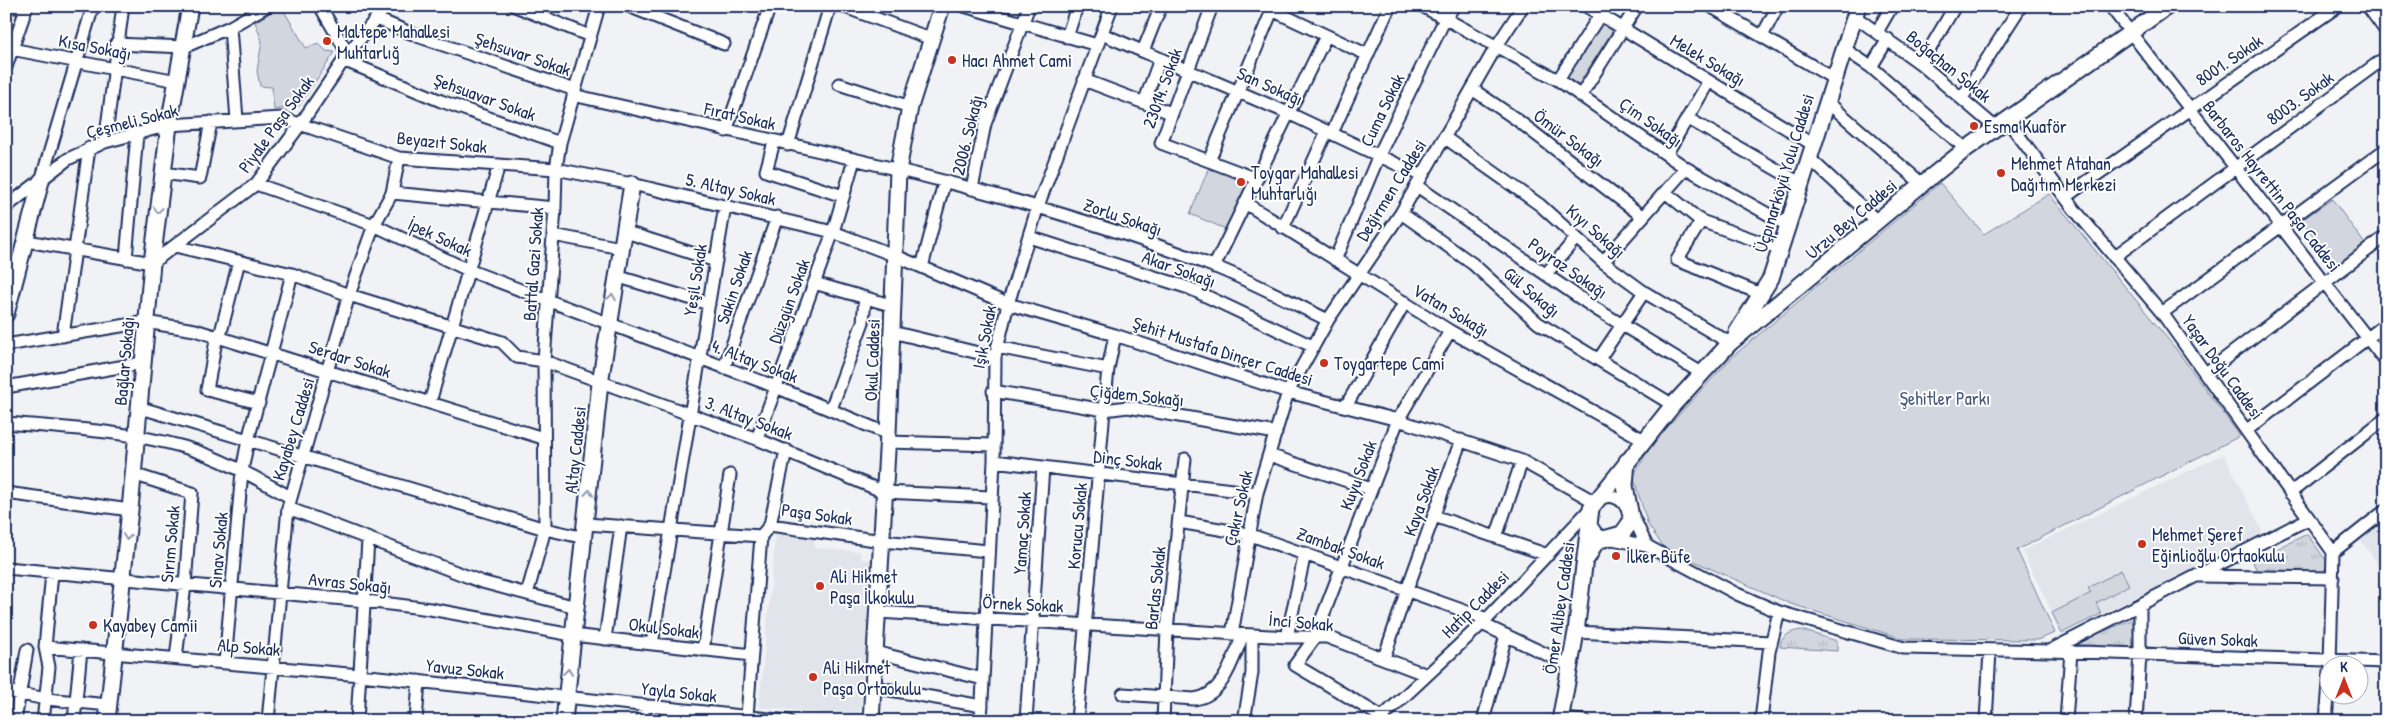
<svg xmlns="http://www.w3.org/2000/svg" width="2392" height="727" font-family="'Patrick Hand',sans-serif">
  <defs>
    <pattern id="grass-tufts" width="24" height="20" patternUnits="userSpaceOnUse" patternTransform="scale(1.25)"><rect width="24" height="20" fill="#d2d6df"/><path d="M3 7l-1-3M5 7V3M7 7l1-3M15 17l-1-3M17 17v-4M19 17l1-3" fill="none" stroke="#b4b8c2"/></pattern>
  </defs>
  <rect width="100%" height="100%" fill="#f1f2f5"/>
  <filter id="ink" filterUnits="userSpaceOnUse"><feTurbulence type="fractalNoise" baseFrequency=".02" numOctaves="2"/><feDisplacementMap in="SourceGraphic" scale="10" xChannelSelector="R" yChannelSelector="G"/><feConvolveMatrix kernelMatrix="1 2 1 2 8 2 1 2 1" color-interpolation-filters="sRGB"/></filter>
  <g filter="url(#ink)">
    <path fill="#e1e4ea" d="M2224 454 2262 531V537L2062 633 2022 551Z
      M2386 521V574L2360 540Z
      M776 532 815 535 814 548 861 552V559L872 560 860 716 759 707Z"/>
    <path fill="url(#grass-tufts)" stroke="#76829e" d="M2307 534 2328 563 2323 573 2259 574 2252 561Z
      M2134 619 2135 648 2072 647 2071 644Z
      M1801 630 1837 641V651L1780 647C1780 636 1792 631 1801 630Z"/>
    <path fill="#d2d6df" stroke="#76829e" d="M281 6 306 48 318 43 326 51 335 52 299 106 274 110 272 87 260 86 257 71 262 41 255 22Z
      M1601 22 1613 30 1578 85 1566 77Z
      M1210 165 1248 180 1228 230 1190 214Z
      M1940 183 1984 234 2049 194 2176 349 2240 436 2017 550 2055 633 2037 640 1904 639 1791 604 1664 548 1648 525 1633 476 1653 443 1732 357Z
      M2332 199 2365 244 2335 266 2302 220Z
      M2121 570 2129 585 2096 603 2101 614 2062 633 2052 613 2091 593 2088 588Z"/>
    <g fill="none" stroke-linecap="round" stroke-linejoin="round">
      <defs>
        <path id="street" d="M320 6 348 54
          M515 6 590 36
          M628 6 724 44
          M842 6 932 39
          M964 6 1097 45
          M1212 6 1161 143 1257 179
          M1422 6 1558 80 1686 168 1787 225
          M1586 6 1812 144
          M1710 6 1833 78
          M2110 6 2386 362
          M6 7H26
          M1272 10 1368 55
          M1854 16 1921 64 1996 128
          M377 19 420 37 575 90
          M230 27 237 120
          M1877 32 1892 6
          M1102 34 1288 113 1422 176
          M1762 36 1778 6
          M1067 37 1077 6
          M1888 39 1871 67 1966 149
          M116 44 184 47 230 27 267 6
          M6 48 177 81
          M1843 48 1871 67
          M1143 51 1161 6
          M343 60 441 101 560 143
          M1921 64 1955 6
          M6 67 27 6
          M1084 80 1171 113
          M1558 80 1600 15
          M839 84 910 107
          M1472 89 1516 119 1643 217
          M573 95C788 145 1007 186 1213 266 1252 281 1290 302 1328 320
          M1581 95 1637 6
          M1962 98 2021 6
          M1826 101 1922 184
          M1144 103 1160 59
          M1687 118 1800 183
          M2007 120 2074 209 2162 313 2333 552 2330 664
          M726 131 770 6
          M1332 133 1390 6
          M1444 137 1540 205 1603 262 1644 292 1730 343
          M105 142 123 6
          M774 142 766 171 843 196
          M788 145 830 6
          M1667 153 1709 81
          M1808 157 1877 221
          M1209 161 1274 6
          M163 173 200 178 211 122
          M41 181 93 6
          M256 184 374 225 468 270 776 387 888 434
          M1417 186 1596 309 1703 374
          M972 189 985 124 1029 6
          M1665 192 1701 221 1780 249
          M392 193 555 208
          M2065 197 2338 6
          M1245 203 1450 331 1644 440
          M6 207 68 159 105 142 169 125 282 118 399 158 556 169 632 184 833 232 896 256 1008 304 1115 335 1288 392 1398 420 1522 461 1595 502C1625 481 1636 526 1647 546
          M1401 213 1473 264 1538 323 1673 405
          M1701 221 1677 260 1761 294
          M1283 228 1327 131
          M623 231 716 261
          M553 235 621 248
          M1029 237 1189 288 1312 346
          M27 241 152 263 256 184 300 125 348 54 386 6
          M175 246 292 274 349 295 502 342 517 357 544 361 757 439 884 492 991 497
          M2114 257 2386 57
          M126 259 137 134
          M1335 260 1379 155 1445 19 1454 6
          M1603 262 1686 168
          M922 267 944 183
          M1214 267 1326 36
          M1546 274 1576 238
          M616 276 709 304
          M814 283 894 306
          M2162 313 2386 149
          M892 332 995 357
          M217 335 207 390 259 403
          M63 336 89 148
          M220 336 239 261
          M6 345 145 322 195 330 543 438
          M997 347 1108 369
          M1599 359 1644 292
          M724 368 777 217
          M2206 373 2386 236
          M6 387 142 363
          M993 391 1104 410 1128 407 1276 433
          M430 402 499 165
          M1346 406 1405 302
          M138 407 545 529 585 538
          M831 409 863 322 865 298
          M6 423C65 428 127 431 184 447 221 458 256 478 290 497
          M2247 430 2386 324
          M757 439 833 232 854 160
          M887 442 994 445
          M1269 455 1371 489
          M994 461 1257 493
          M133 474 192 493 185 585 176 658
          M6 493 130 510
          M2290 493 2386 418
          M288 508 482 582 576 607
          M1434 516 1548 555
          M1179 522 1248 534 1487 619
          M586 524 761 536 770 525 882 541 988 551
          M1590 524 1597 534 1603 537 1647 546 1737 594 1779 612 1904 648 2050 651 2386 662
          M770 525 786 450
          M1496 537 1522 461
          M2333 552 2386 510
          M6 568 366 601 430 609 572 635 752 655
          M2200 576 2333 578
          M527 594 545 529 544 361 555 208 556 169 560 143 599 6
          M878 612 1287 637H1327L1427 675
          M1482 624 1571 666
          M1576 632 1771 642
          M1232 634 1257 493 1288 392 1328 320 1401 213 1496 47 1523 6
          M1287 637 1305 553
          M605 639 621 526
          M652 644 725 206
          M45 647 360 675 788 721
          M703 650 730 475
          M2051 650 2308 519
          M875 652 983 679
          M1384 658 1407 590 1461 440
          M225 663 242 471 248 440 292 274
          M873 687 982 706
          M6 691 46 699 109 705
          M1123 694 1194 699C1224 696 1233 658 1243 635
          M747 716 761 536
          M1560 719 1585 721
          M15 721 27 650
          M43 721 49 667 45 647 52 573
          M74 721 81 650
          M268 721 288 508 349 295 374 225 392 193 399 158
          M357 721 368 540
          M416 721 419 681
          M642 721 644 705
          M981 721 994 461 995 357 1008 304 1038 206 1112 6
          M1026 721 1043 467
          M1077 721 1104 410 1108 369 1115 335
          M1163 721 1167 630 1185 459
          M1244 721 1252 673V635
          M1378 721 1487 619 1591 508
          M1384 721 1382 717 1295 665 1314 639 1398 420 1450 331
          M1483 721 1506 635
          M1761 721 1769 652 1779 612
          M1986 721 1990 651
          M2066 721 2071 651
          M2136 721 2140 654V605
          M2326 721 2330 671"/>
        <path id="secondary" d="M2370 6 2386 28
          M6 314 41 181
          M1737 332 1771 278 1858 6
          M1588 557 1594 545 1600 540 1622 534 1630 523 1631 517 1625 486 1627 461
          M107 721 130 510 152 263 169 125 190 6
          M564 721 600 383 632 184
          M871 721 888 434 898 170 910 107 942 6
          M1560 721 1576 632 1591 508 1673 405 1730 343 1922 184 1966 149 2168 6"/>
      </defs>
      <use href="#street" stroke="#1b2f5e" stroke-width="15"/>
      <use href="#secondary" stroke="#1b2f5e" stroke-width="19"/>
      <use href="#street" stroke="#fff" stroke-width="11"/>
      <use href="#secondary" stroke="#fff" stroke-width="15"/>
    </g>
    <defs><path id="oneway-chevron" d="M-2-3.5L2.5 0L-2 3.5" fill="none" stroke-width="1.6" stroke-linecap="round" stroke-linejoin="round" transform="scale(1.25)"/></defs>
    <g stroke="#8d97ae">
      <use href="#oneway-chevron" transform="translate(158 210) rotate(97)"/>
      <use href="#oneway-chevron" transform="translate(612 297) rotate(-80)"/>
      <use href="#oneway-chevron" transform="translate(589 493) rotate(-84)"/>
      <use href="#oneway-chevron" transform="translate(127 537) rotate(96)"/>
      <use href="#oneway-chevron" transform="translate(568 672) rotate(-84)"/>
    </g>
  </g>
  <g fill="#c8321e" stroke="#fff" stroke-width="2">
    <circle cx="327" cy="41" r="5"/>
    <circle cx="952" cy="60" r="5"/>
    <circle cx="1974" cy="126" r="5"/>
    <circle cx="2001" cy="173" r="5"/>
    <circle cx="1241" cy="182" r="5"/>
    <circle cx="1324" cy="363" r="5"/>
    <circle cx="2142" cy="544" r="5"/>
    <circle cx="1616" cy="556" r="5"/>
    <circle cx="820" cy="586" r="5"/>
    <circle cx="93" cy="625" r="5"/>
    <circle cx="813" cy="677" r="5"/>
  </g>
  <g text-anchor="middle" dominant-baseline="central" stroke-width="4" stroke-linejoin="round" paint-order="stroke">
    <g font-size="18" fill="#1b2f5e" stroke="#fff" text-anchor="start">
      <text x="337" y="31">Maltepe Mahallesi<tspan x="337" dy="21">Muhtarlığ</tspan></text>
      <text x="962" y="60">Hacı Ahmet Cami</text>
      <text x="1984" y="126">Esma Kuaför</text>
      <text x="2011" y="163">Mehmet Atahan<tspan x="2011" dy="21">Dağıtım Merkezi</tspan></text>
      <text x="1251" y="172">Toygar Mahallesi<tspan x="1251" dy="21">Muhtarlığı</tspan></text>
      <text x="1334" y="363">Toygartepe Cami</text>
      <text x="2152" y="534">Mehmet Şeref<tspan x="2152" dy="21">Eğinlioğlu Ortaokulu</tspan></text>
      <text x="1626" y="556">İlker Büfe</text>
      <text x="830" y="576">Ali Hikmet<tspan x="830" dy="21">Paşa İlkokulu</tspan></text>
      <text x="103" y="625">Kayabey Camii</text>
      <text x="823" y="667">Ali Hikmet<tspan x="823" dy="21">Paşa Ortaokulu</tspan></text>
    </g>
    <g font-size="18" fill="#1b2f5e" stroke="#fff">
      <text transform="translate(95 47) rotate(11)">Kısa Sokağı</text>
      <text transform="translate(523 54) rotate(19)">Şehsuvar Sokak</text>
      <text transform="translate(1708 60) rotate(31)">Melek Sokağı</text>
      <text transform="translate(2229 60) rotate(-34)">8001. Sokak</text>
      <text transform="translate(1949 66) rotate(39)">Boğaçhan Sokak</text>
      <text transform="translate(1270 86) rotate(24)">San Sokağı</text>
      <text transform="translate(1162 88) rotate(-70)">23014. Sokak</text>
      <text transform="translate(485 97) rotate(20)">Şehsuavar Sokak</text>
      <text transform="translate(2300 98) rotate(-36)">8003. Sokak</text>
      <text transform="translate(1382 110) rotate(-64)">Cuma Sokak</text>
      <text transform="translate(740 116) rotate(13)">Fırat Sokak</text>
      <text transform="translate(132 121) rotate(-14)">Çeşmeli Sokak</text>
      <text transform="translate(1651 122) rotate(35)">Çim Sokağı</text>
      <text transform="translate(276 124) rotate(-54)">Piyale Paşa Sokak</text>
      <text transform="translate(967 135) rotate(-76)">2006. Sokağı</text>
      <text transform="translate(1569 138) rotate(37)">Ömür Sokağı</text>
      <text transform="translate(442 142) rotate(6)">Beyazıt Sokak</text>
      <text transform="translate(1784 173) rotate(-73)">Üçpınarköyü Yolu Caddesi</text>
      <text transform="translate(2272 186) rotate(52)">Barbaros Hayrettin Paşa Caddesi</text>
      <text transform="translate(731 189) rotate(13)">5. Altay Sokak</text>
      <text transform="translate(1391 190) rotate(-58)">Değirmen Caddesi</text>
      <text transform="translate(1123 217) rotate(19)">Zorlu Sokağı</text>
      <text transform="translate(1851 219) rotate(-40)">Urzu Bey Caddesi</text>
      <text transform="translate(1596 231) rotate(41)">Kıyı Sokağı</text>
      <text transform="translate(440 237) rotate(25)">İpek Sokak</text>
      <text transform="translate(533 264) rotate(-86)">Battal Gazi Sokak</text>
      <text transform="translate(1568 268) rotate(35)">Poyraz Sokağı</text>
      <text transform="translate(1179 269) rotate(20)">Akar Sokağı</text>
      <text transform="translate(695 280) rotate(-81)">Yeşil Sokak</text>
      <text transform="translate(734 287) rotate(-71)">Sakin Sokak</text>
      <text transform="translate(1532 292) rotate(40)">Gül Sokağı</text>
      <text transform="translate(789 301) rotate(-70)">Düzgün Sokak</text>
      <text transform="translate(1451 310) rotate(31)">Vatan Sokağı</text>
      <text transform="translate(984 337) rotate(-79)">Işık Sokak</text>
      <text transform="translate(1223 351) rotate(18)">Şehit Mustafa Dinçer Caddesi</text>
      <text transform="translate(350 359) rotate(18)">Serdar Sokak</text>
      <text transform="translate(872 360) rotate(-88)">Okul Caddesi</text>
      <text transform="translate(124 361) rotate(-85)">Bağlar Sokağı</text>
      <text transform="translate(755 361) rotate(21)">4. Altay Sokak</text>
      <text transform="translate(2223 367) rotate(54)">Yaşar Doğu Caddesi</text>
      <text transform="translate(1137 395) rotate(6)">Çiğdem Sokağı</text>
      <text transform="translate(749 418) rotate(21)">3. Altay Sokak</text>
      <text transform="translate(293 429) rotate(-73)">Kayabey Caddesi</text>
      <text transform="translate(575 450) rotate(-84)">Altay Caddesi</text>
      <text transform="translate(1128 460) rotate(7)">Dinç Sokak</text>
      <text transform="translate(1358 475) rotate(-69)">Kuyu Sokak</text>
      <text transform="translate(1421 501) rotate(-70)">Kaya Sokak</text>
      <text transform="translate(1238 508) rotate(-77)">Çakır Sokak</text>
      <text transform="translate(817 514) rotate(8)">Paşa Sokak</text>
      <text transform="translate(1077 526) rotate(-85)">Korucu Sokak</text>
      <text transform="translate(1022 533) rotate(-86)">Yamaç Sokak</text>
      <text transform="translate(170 544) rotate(-85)">Sırım Sokak</text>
      <text transform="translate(1341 548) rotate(20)">Zambak Sokak</text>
      <text transform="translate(218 550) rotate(-85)">Sınav Sokak</text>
      <text transform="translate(350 583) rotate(6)">Avras Sokağı</text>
      <text transform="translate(1155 588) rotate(-84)">Barlas Sokak</text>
      <text transform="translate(1023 604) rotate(3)">Örnek Sokak</text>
      <text transform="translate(1475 604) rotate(-45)">Hatip Caddesi</text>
      <text transform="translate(1559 608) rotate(-82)">Ömer Alibey Caddesi</text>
      <text transform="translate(1301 622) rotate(5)">İnci Sokak</text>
      <text transform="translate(664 628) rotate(7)">Okul Sokak</text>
      <text transform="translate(2218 639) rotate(2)">Güven Sokak</text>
      <text transform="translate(249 647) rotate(5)">Alp Sokak</text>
      <text transform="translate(465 669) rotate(6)">Yavuz Sokak</text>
      <text transform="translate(679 692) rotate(6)">Yayla Sokak</text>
    </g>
    <g font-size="18" fill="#49597e" stroke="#fff">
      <text x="1945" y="398">Şehitler Parkı</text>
    </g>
  </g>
  <rect width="2392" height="727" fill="none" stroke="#fff" stroke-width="25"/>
  <rect x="12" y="12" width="2367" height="702" fill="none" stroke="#1b2f5e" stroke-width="2" filter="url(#ink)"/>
  <g transform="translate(2344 680)"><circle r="24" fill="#ffffff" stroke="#a4acbf"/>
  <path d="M0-4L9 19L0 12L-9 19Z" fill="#c8321e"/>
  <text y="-8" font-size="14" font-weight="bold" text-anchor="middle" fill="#1b2f5e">K</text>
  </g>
</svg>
